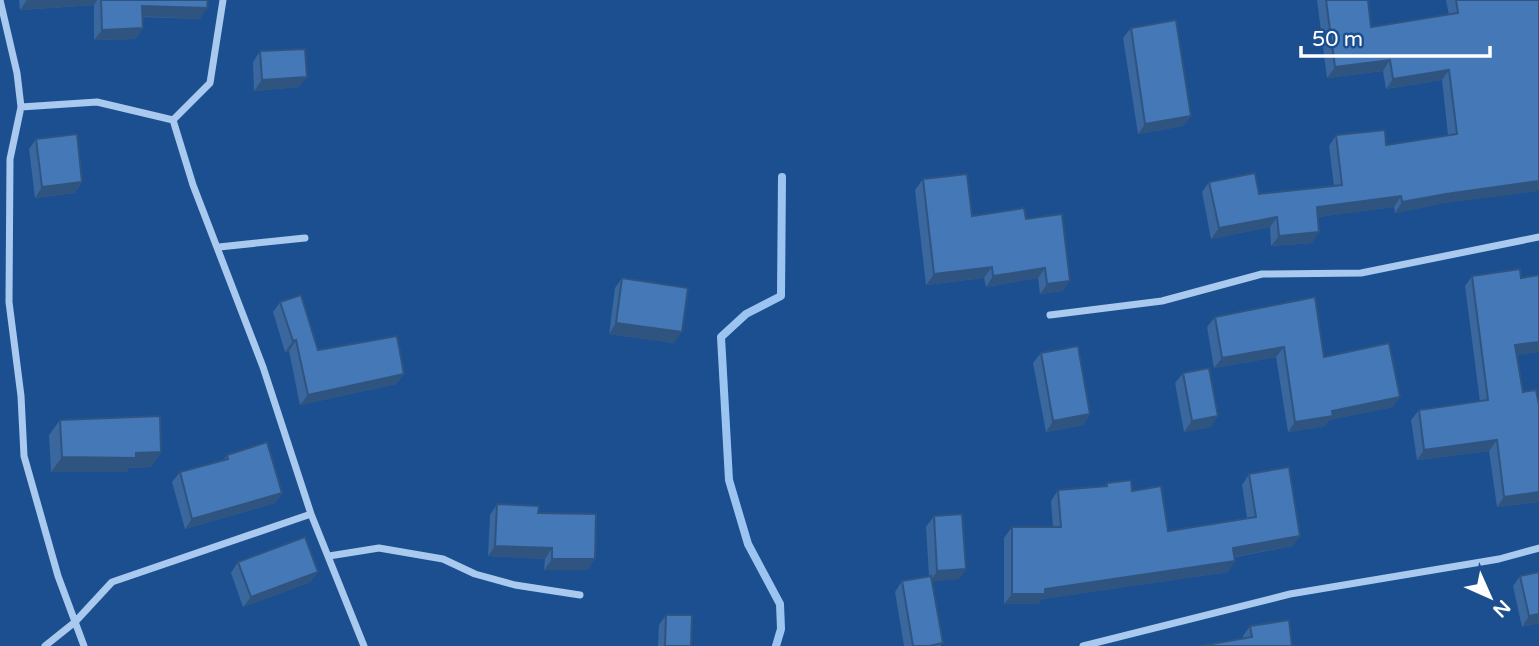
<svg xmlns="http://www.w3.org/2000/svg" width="1539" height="646" font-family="'Varela Round',sans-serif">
  <rect width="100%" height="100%" fill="#1b4f8f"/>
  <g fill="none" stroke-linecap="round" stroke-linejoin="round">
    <path stroke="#9cc4f0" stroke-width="8" d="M776 646 781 629 780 604 748 544 729 480 721 337 746 314 781 296 782 177"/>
    <path stroke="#a9c9ee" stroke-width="7" d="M0 0 17 73 21 107
      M173 120 193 185 263 367 311 514 364 646
      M173 120 210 83 223 0
      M219 247 305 238
      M1050 315 1162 301 1262 274 1361 273 1539 237
      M329 556 379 548 443 559 475 574 515 585 580 595
      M45 646 75 622 112 582 311 514
      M84 646 58 576 24 456 21 396 9 302 10 159 21 107 97 102 173 120
      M1083 646 1290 594 1499 559 1539 548"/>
  </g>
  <path fill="#3a679d" d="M19 0H208L200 19 142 17 143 28 135 39 94 40V5L20 10Z
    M1317 0H1368L1371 27 1449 15 1446 0H1539L1439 204 1395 213 1394 207 1318 217 1312 243 1271 246 1270 227 1211 239 1202 192 1209 182 1259 194 1334 186 1329 146 1336 135 1386 145 1448 135 1442 80 1386 89 1383 71 1327 78Z
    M1131 28 1191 116 1183 126 1138 134 1123 38Z
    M260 51 299 87 254 91 253 62Z
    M36 139 82 182 75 193 35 198 29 149Z
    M923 179 972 216 1026 219 1063 291 1040 294 1038 278 986 287 984 278 926 285 915 190Z
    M1539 275V352L1516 355 1539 502 1497 507 1489 451 1417 460 1411 420 1419 410 1480 402 1465 286 1472 276 1521 278Z
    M622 278 674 343 609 334 615 288Z
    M280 302 318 350 404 374 396 384 300 405 289 351 285 352 273 312Z
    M1215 317 1324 357 1393 407 1329 420 1325 426 1288 432 1276 357 1214 368 1207 327Z
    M1041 353 1090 414 1083 425 1046 432 1033 363Z
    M1183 373 1211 427 1184 432 1175 383Z
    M60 420 161 452 151 467 129 468 126 472H51L49 435Z
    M227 455 282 493 275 503 185 529 172 482 180 472 223 461Z
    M1249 474 1293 546 1235 557 1228 572 1042 599 1038 604H1004V538L1012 527H1053L1051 501 1058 490 1104 486 1107 483 1132 491 1168 531 1247 518 1242 485Z
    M497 504 538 513 588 570H544L545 559 488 556 490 515Z
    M934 516 966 569 959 579 932 581 941 646H904L895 592 902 581 929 576 926 527Z
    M238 562 318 572 310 582 243 607 231 573Z
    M1520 576 1539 623 1522 627 1513 586Z
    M666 615 691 646H658L659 625Z
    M1250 626 1292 646 1243 639V636Z"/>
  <path fill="#305480" d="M27 0H97L94 5 20 10Z
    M142 6 207 8 200 19 135 16Z
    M143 28 135 39 94 40 102 30Z
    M1390 60 1383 71 1327 78 1335 67Z
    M1449 70 1442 80 1386 89 1393 79Z
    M307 77 299 87 254 91 262 80Z
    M1191 116 1183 126 1138 134 1145 124Z
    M1539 181V191L1439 204 1395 213 1402 202 1446 194Z
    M82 182 75 193 35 198 42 187Z
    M1401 196 1394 207 1310 218 1317 207Z
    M1277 217 1270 227 1211 239 1219 228Z
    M1319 232 1312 243 1271 246 1279 236Z
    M992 267 984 278 926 285 934 274Z
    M1045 268 1038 278 986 287 993 276Z
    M1070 281 1063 291 1040 294 1047 284Z
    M616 323 682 332 674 343 609 334Z
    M296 340 289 351 285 352 293 341Z
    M1539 342V352L1507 356 1515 345Z
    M1284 347 1276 357 1214 368 1222 358Z
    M404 374 396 384 300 405 308 395Z
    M1400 397 1393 407 1329 420 1325 426 1288 432 1295 422 1332 411Z
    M1090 414 1083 425 1046 432 1053 421Z
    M1218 416 1211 427 1184 432 1192 421Z
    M1497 440 1489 451 1417 460 1424 450Z
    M161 452 151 467 129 468 126 472H51L62 457Z
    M1539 492V502L1497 507 1504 497Z
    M282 493 275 503 185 529 192 519Z
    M1300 536 1293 546 1226 558 1233 548Z
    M495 546 552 548 545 559 488 556Z
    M552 559H595L588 570H544Z
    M1235 561 1228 572 1042 599 1038 604H1004L1012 594Z
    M966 569 959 579 930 582 937 571Z
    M318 572 310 582 243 607 251 597Z
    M1539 614V623L1522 627 1529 616Z"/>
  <path fill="#4478b7" stroke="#305480" stroke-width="2" d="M101 0H208L207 8 142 6 143 28 102 30Z
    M1326 0H1368L1371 27 1458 13 1456 0H1539V181L1446 194 1402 202 1401 196 1317 207 1319 232 1279 236 1277 217 1219 228 1209 182 1255 173 1259 194 1342 185 1336 135 1385 130 1386 145 1457 134 1449 70 1393 79 1390 60 1335 67Z
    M1176 20 1191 116 1145 124 1131 28Z
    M305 49 307 77 262 80 260 51Z
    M77 134 82 182 42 187 36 139Z
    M967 174 972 216 1024 208 1026 219 1062 214 1070 281 1047 284 1045 268 993 276 992 267 934 274 923 179Z
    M1520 269 1521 278 1539 275V342L1515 345 1523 392 1536 390 1539 405V492L1504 497 1497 440 1424 450 1419 410 1488 400 1472 276Z
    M622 278 688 288 682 332 616 323Z
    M301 295 318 350 397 336 404 374 308 395 296 340 293 341 280 302Z
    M1315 297 1324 357 1389 343 1400 397 1332 411 1333 416 1295 422 1284 347 1222 358 1215 317Z
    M1078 346 1090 414 1053 421 1041 353Z
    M1209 368 1218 416 1192 421 1183 373Z
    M160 416 161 452 136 453V458L62 457 60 420Z
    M267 442 282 493 192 519 180 472 228 459 227 455Z
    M1289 467 1300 536 1233 548 1235 561 1045 589V594H1012V527H1061L1058 490 1107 486V483L1131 480 1132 491 1161 486 1168 531 1256 517 1249 474Z
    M497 504 539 506 538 513 596 514 595 559H552V548L495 546Z
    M962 514 966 569 937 571 934 516Z
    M305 537 318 572 251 597 238 562Z
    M1539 572V614L1529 616 1520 576Z
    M931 576 943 643 929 646H913L902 581Z
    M666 615H692L691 646H665Z
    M1289 620 1292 646H1200L1252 637 1250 626Z"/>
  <g transform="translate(1490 597) rotate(135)" stroke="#1b4f8f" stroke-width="5" paint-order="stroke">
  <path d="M0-5L12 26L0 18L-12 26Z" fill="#ffffff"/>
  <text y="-10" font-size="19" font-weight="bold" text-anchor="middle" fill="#ffffff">N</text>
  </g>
  <path d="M1301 46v10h189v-10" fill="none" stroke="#ffffff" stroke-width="3.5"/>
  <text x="1312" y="46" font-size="21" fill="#ffffff" stroke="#1b4f8f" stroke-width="5" paint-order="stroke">50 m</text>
</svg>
